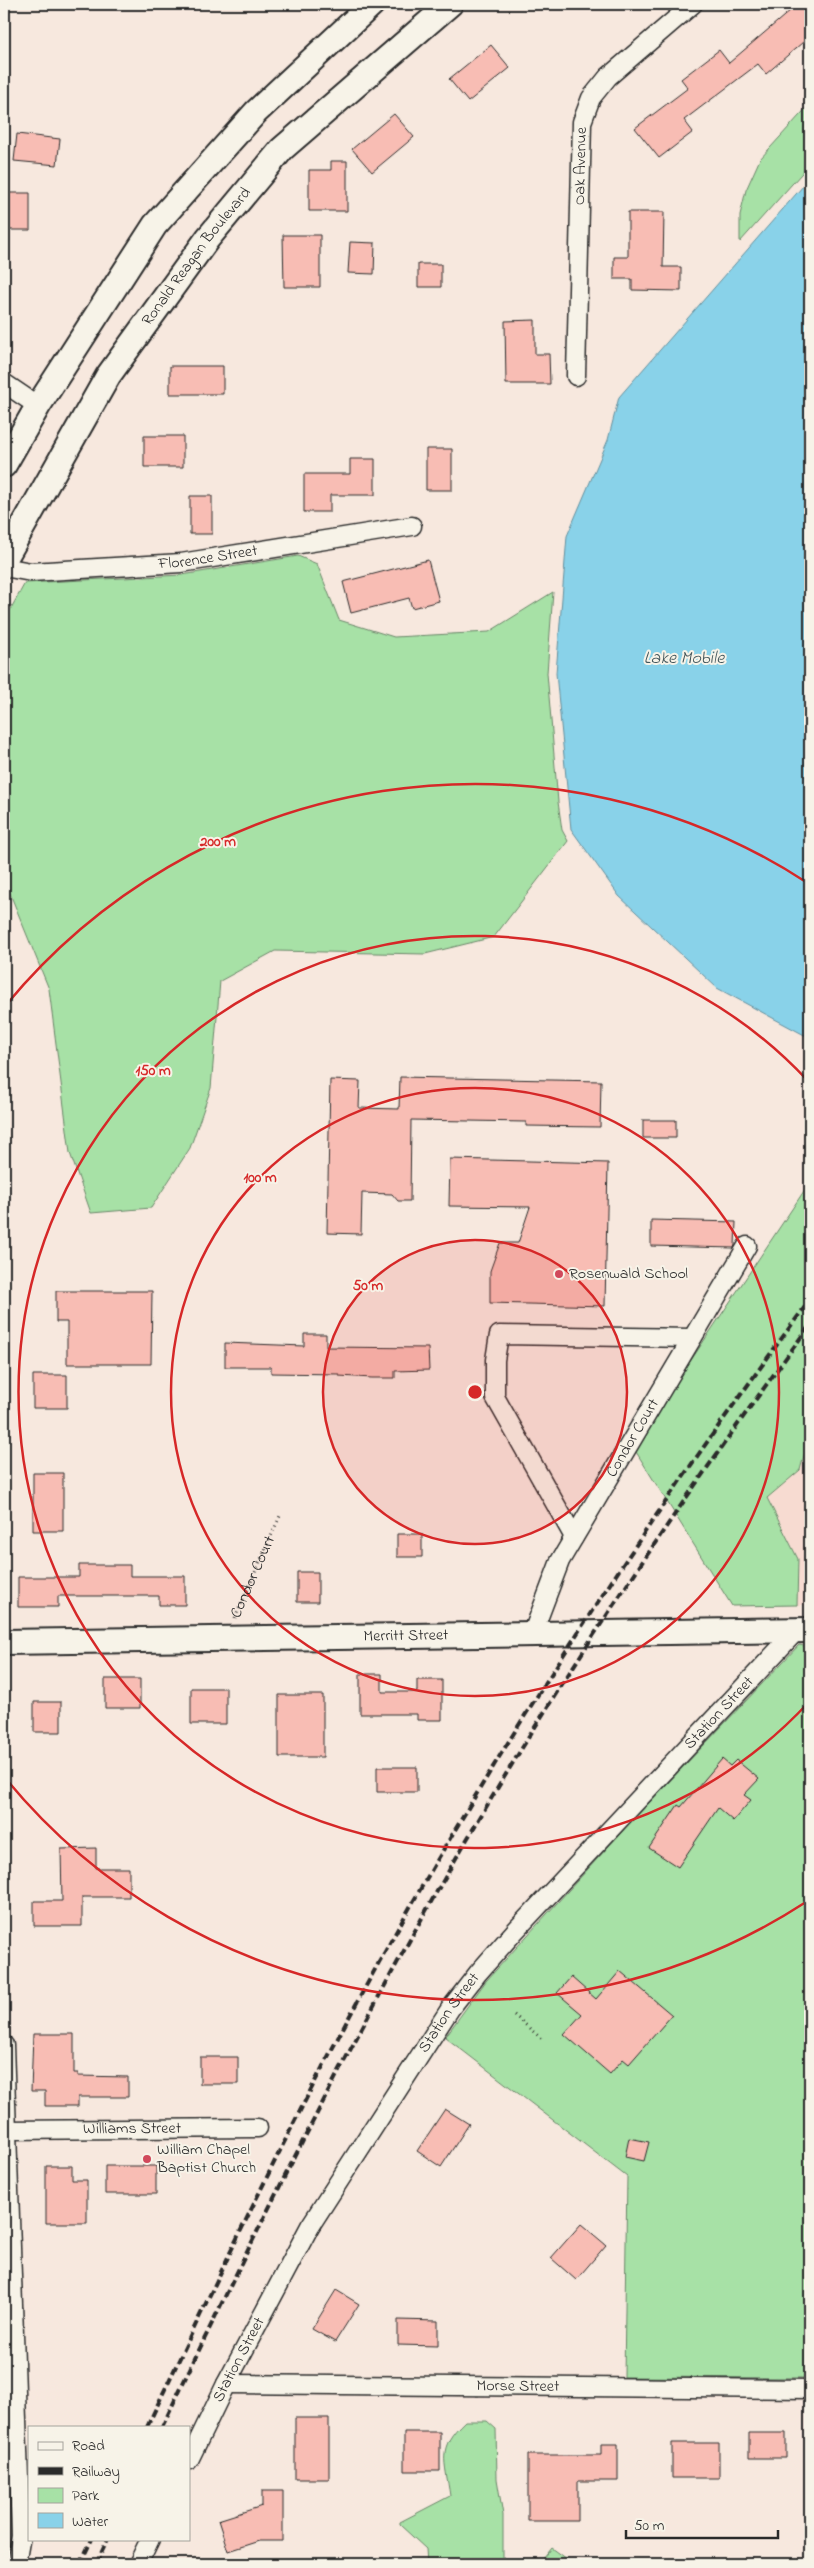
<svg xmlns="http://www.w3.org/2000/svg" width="814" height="2568" font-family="'Indie Flower',sans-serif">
  <rect width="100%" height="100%" fill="#f7e8de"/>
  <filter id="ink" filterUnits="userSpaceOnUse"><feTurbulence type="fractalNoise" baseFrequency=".02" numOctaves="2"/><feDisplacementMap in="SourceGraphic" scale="10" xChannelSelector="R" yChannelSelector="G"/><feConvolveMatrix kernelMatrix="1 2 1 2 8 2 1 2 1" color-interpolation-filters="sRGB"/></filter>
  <g filter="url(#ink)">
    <path fill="#f7dbd1" d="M810 1434V1605H797L798 1559 767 1498 800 1470Z"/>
    <path fill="#a7e1a6" stroke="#698668" d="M810 104V164L740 242V215L746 190 760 159Z
      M298 556 317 564 339 620 394 637 489 632 553 592 547 673 558 802 562 830 568 841 494 937 425 954 275 951 220 981 211 1088 190 1148 151 1208 91 1213 70 1153 49 989 4 879V621L25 583 182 575Z
      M810 1182V1434L800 1470 767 1498 798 1559 797 1605 732 1606 633 1447Z
      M799 1645 810 1647V1997H805L810 2020V2378L624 2377 627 2177 445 2037 486 1981 628 1825Z
      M465 2421H487L496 2429 497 2479 503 2515V2561L509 2564H427L426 2549 400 2525V2522L450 2496C445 2460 436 2448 465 2421Z
      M552 2548 574 2564H539Z"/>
    <path fill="#89d2e9" stroke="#638f9d" d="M810 178V1038L717 988 619 896 571 829 556 673 567 536 608 440 619 397Z"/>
    <path fill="#f8bdb4" stroke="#2b2b2b" d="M798 4H810V36L766 74 758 64 684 120 693 132 659 158 635 128 688 88 681 79 719 50 729 63Z
      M491 45 510 68 468 102 449 79Z
      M394 114 414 137 372 172 352 149Z
      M17 134 60 139 57 165 14 161Z
      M331 161H347V211H309V170H331Z
      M5 193H30V230H5Z
      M628 212H664L663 267H681V291L632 290V279H614V257H628Z
      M283 235H320V287H284Z
      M350 242 375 243 374 274 348 273Z
      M418 264H441V287H418Z
      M535 320V354H549L550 384H506L505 321Z
      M170 366H223V394H170Z
      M144 436H183V467H144Z
      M426 449H452V490H426Z
      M350 459H375V495H330V512H304V474H350Z
      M190 496H212V534H190Z
      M428 560 439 601 412 608 409 598 351 613 343 582Z
      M400 1077 601 1081 600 1127 526 1126V1122L411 1120 410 1201H398L392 1194 362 1193 361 1234 327 1233 330 1080 360 1081 359 1108 399 1109Z
      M643 1120H676V1138H643Z
      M450 1159 608 1163 605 1306 490 1303V1271L500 1243H518L530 1207 449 1206Z
      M651 1220 736 1222 735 1245 734 1248 651 1246Z
      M56 1291H152L151 1364H67V1322H56Z
      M304 1334H326V1347L428 1348 429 1370 395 1371V1378H372L339 1376V1374L271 1373V1367H225V1343L304 1346Z
      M33 1375H67V1408H33Z
      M33 1473H63V1531H33Z
      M397 1534H422V1557H397Z
      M79 1565H130V1576H185V1605H159V1596H58V1607H18V1577H79Z
      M297 1572H318V1602H297Z
      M360 1674H382V1692H417V1680H442V1720H417V1714H360Z
      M105 1679H140V1708H105Z
      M191 1688H226V1724H191Z
      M279 1695H323V1757H279Z
      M34 1702H61V1732H34Z
      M722 1759 730 1766 736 1760 759 1779 744 1795 751 1800 733 1821 718 1808 678 1867 649 1848 678 1805 681 1807Z
      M377 1767H417V1792H377Z
      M96 1848V1868H129V1897H82V1926H34V1901H62L61 1849Z
      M620 1971 672 2015 629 2064 623 2059 610 2074 564 2034 582 2014 557 1993 571 1977 596 1999Z
      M33 2034H74V2073H78V2076L128 2077V2097H78V2106H45V2091H31Z
      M200 2057H238V2084H200Z
      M445 2109 469 2124 441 2167 417 2151Z
      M629 2138 649 2142 644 2161 625 2157Z
      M46 2166H72V2180H87V2223H46Z
      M105 2166H156V2194H105Z
      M581 2224 606 2245 576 2280 551 2258Z
      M336 2290 359 2304 335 2342 312 2329Z
      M398 2320 438 2321V2346L398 2345Z
      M295 2418H329V2479H295Z
      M404 2432H440V2471H404Z
      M749 2433H786V2458H749Z
      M672 2443H719V2478H672Z
      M601 2444H618V2481H578V2521H528V2455H601Z
      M262 2491H283V2541H259L228 2551 218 2520 262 2506Z"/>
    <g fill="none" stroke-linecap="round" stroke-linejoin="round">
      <defs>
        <g id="street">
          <path id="s2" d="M576 376 582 122 591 98 608 77 693 4"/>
          <path d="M4 383 38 406"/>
          <path id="s3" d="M4 567 31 572 181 563 412 526"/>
          <path d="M574 1537 495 1397V1360L499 1335 692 1338"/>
          <path id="s4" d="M532 1635 560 1561 747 1246"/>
          <path d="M4 2045 21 2536 16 2564"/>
          <path id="s5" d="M4 2130 258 2128"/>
          <path id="s6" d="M226 2384 810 2389"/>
          <path id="s7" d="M189 2460 226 2384 310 2226 450 2009 478 1973 515 1931 797 1630"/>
          <path d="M138 2564 150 2539"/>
        </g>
        <g id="secondary">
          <path d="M4 465 38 406 155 225 256 112 372 4"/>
          <path id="s8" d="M4 560 108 376 208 238 282 149 450 4"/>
          <path id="s9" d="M4 1642 810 1630"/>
        </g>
      </defs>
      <use href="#street" stroke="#2b2b2b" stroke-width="21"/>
      <use href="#secondary" stroke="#2b2b2b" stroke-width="28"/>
      <g stroke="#2b2b2b" stroke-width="3" stroke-dasharray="1 4" stroke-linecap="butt">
        <path id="s1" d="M235 1618 280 1516"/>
        <path d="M514 2015 542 2039"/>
      </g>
      <use href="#street" stroke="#f7f3e8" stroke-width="18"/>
      <use href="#secondary" stroke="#f7f3e8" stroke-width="24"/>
      <path stroke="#2b2b2b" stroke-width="4" stroke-dasharray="8 4" stroke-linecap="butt" d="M147 2427C199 2318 250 2209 305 2101 449 1820 622 1553 810 1300
        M162 2427C238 2268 316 2110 401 1956 521 1736 661 1527 810 1325
        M80 2564 92 2539
        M96 2564 108 2539"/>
    </g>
  </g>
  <circle cx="475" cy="1392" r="152" fill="#d62828" fill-opacity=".12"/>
  <g fill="none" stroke="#d62828" stroke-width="2.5">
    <circle cx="475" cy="1392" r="152"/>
    <circle cx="475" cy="1392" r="304"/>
    <path d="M808 1703A456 456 0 1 1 808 1081"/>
    <path d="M806 1902A608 608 0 0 1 6 1779M6 1005A608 608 0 0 1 806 882"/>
  </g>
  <g fill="#d1495b" stroke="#f7f3e8" stroke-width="2">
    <circle cx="559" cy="1274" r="5"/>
    <circle cx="147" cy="2159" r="5"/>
  </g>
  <g text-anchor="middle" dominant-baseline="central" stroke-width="4" stroke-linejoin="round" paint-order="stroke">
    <g font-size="16" fill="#2b2b2b" stroke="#f7f3e8">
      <text stroke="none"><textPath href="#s2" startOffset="210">Oak Avenue</textPath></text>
      <text stroke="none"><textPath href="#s8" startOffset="360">Ronald Reagan Boulevard</textPath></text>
      <text stroke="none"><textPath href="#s3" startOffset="205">Florence Street</textPath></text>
      <text stroke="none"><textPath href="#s4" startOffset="222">Condor Court</textPath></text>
      <text stroke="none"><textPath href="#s1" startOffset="45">Condor Court</textPath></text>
      <text stroke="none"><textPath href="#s9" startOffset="402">Merritt Street</textPath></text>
      <text stroke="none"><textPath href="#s7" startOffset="922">Station Street</textPath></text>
      <text stroke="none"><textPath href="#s7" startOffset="518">Station Street</textPath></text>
      <text stroke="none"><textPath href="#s5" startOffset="128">Williams Street</textPath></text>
      <text stroke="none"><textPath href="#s7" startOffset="112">Station Street</textPath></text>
      <text stroke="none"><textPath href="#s6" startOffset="292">Morse Street</textPath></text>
    </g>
    <g font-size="16" fill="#2b2b2b" stroke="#f7f3e8" text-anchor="start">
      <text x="569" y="1274">Rosenwald School</text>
      <text x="157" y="2150">William Chapel<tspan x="157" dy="18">Baptist Church</tspan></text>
    </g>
    <g font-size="18" font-style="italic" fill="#42555a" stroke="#f7f3e8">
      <text x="684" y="659">Lake Mobile</text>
    </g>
  </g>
  <circle cx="475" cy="1392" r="8" fill="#d62828" stroke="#f7f3e8" stroke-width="2.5"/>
  <g font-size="15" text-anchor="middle" font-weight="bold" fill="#d62828" stroke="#f7f3e8" stroke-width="4" stroke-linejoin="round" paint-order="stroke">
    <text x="218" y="846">200 m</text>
    <text x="153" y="1075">150 m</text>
    <text x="260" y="1182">100 m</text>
    <text x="368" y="1290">50 m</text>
  </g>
  <rect width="814" height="2568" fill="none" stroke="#f7f3e8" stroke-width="20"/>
  <rect x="10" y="10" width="794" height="2548" fill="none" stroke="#2b2b2b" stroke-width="2" filter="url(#ink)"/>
  <rect x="28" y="2426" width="162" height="115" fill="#f7f3e8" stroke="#a5a39c"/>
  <rect x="38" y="2442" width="25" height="8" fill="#f7f3e8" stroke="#a5a39c"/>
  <text x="72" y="2450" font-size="15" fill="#2b2b2b">Road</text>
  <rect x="38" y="2467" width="25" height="8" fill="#2b2b2b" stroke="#a5a39c"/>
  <text x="72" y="2476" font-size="15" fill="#2b2b2b">Railway</text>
  <rect x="38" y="2488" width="25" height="15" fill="#a7e1a6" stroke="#a5a39c"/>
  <text x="72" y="2500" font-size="15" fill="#2b2b2b">Park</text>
  <rect x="38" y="2513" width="25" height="15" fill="#89d2e9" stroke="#a5a39c"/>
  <text x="72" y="2526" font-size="15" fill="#2b2b2b">Water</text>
  <path d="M626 2530v8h152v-8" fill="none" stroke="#2b2b2b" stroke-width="2.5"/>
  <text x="634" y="2530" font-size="15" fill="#2b2b2b" stroke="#f7f3e8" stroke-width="4" paint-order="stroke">50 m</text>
</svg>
